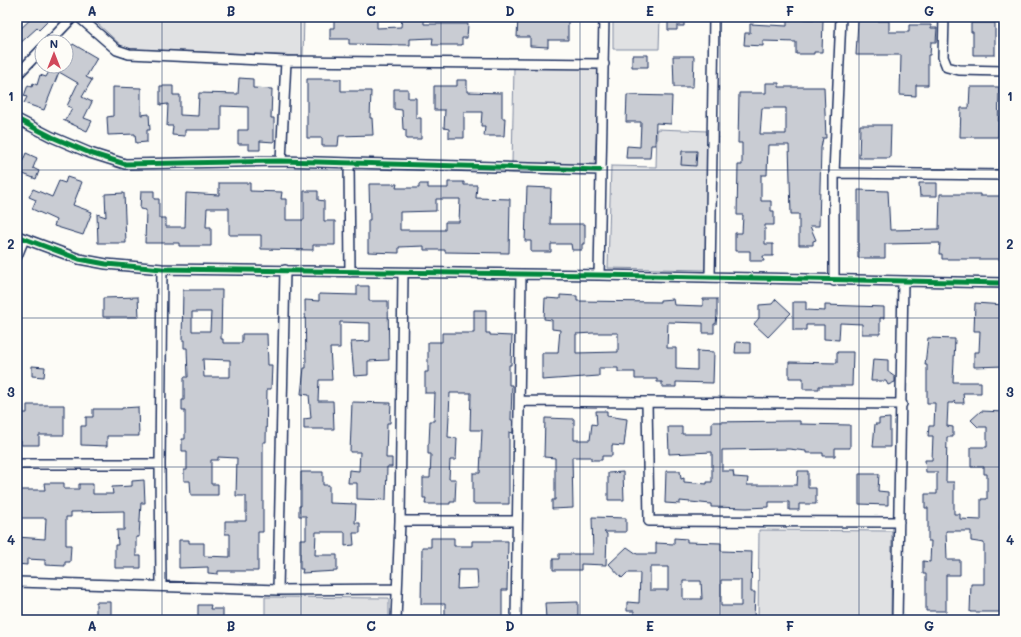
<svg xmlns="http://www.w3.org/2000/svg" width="1021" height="637" font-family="Mali,sans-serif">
  <rect width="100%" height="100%" fill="#fdfcf7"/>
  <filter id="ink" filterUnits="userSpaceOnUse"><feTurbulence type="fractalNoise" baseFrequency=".025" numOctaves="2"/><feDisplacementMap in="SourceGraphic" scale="8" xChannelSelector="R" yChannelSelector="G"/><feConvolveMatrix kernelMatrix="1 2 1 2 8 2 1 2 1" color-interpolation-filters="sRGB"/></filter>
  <g filter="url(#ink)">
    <path fill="#e0e1e3" stroke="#7e88a0" d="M95 17H304L303 56 125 49 96 22Z
      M613 17H660L659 49H613Z
      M514 67 600 68 595 165 512 163Z
      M657 129 708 131 705 270 608 268 611 166 656 167Z
      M759 530 892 531 891 620H758Z
      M265 597 389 598V620H265Z"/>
    <path fill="#c9ccd3" stroke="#1b2f5e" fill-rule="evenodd" d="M33 17H52L39 30 37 28 17 46V32Z
      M334 17H377V28L401 27 402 17H424V24H468L467 38H462V45H432L433 38 410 39V45L349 44V39H330V28H334Z
      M518 17H568V40H548V47L530 46V37H517Z
      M668 17H684V26H677V30H668Z
      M787 18 823 20 822 52H814V54H796V42L763 41V46L744 45 745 33H750V24L787 26Z
      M858 21H889V32H909V25H931V28H937L936 42H931L930 55H928V85H916V96L900 95 901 55H856Z
      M971 23H995V55H973V32H971Z
      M73 44 97 58 86 77 92 80 82 97 92 102 84 118 92 121 87 131 63 120 66 119 72 108 67 106 78 83 59 72 44 110 24 103 27 97 24 96 28 85 32 87 33 83 37 85 40 75 46 77 51 68 48 66H66V55Z
      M632 55H648V67H632Z
      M673 56H694L693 87H674Z
      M239 78 253 79V88L272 89 271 118H274V142L260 141V150H249V144H238V130H248V107L221 106V130H185V136L172 135 173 126H167L168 104 160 105V86H173V95H180V115L198 116 199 93 238 94Z
      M307 79H341V91H371L370 118H372L373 135 339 136 338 146H322V138H307Z
      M457 80H467V92L502 93V118H505L504 136H484L485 126H481L482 112H464V138H449V129L444 128 445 110H434V86H457Z
      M766 83H779V87H824L826 138H823L821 148 819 226H810L816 240 813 241V245H799V214H791L789 145H768L767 175H761V201H771V211H774V225H765V244H773V256H763L764 261H750V251H735V233H742L743 215H737L738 165H742V143H738L739 93H766ZM762 108H786V134H760Z
      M113 87 141 88V115L149 114 150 130H147V142L136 143 135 134 108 135 107 117 113 116Z
      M970 87H999L998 137H960L961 108H969Z
      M394 89H408V98H416V118H421V139H406V130L403 129 402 110 394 109Z
      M627 95 672 96 671 124 656 123 655 145H651L650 158H626L627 146 640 147 641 122H626Z
      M860 125H891L890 158H859Z
      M682 151H697L696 166 681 165Z
      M26 153 37 158 33 168 39 171 36 179 18 172Z
      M67 177 82 182 73 205 92 212 83 235 54 226 56 220 32 209 36 200 29 197 33 189 52 197 59 181 65 183Z
      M448 182H464V185H477L476 198 510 199 509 253 445 252V250H424V246L399 247V253L368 252V220H370L369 184H397L396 188H419V184H428V188H448ZM436 199H460L459 222H445V230H400V212L436 211Z
      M219 183H250V191L282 192 281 199H286V220H304V191H318V200L324 201V221H335V245H313V250L261 249V235H229V208H207L206 227H211V246H179V243H145L146 210 140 209 141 191H154V199H159V218H166V227H185L186 193 219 195Z
      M919 183H937V196H920Z
      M527 187 551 188 550 224H585V244H582V250H572L571 244H551V252H531V241H525Z
      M858 190 888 191 890 230 939 229 940 194H980V196H1004V259H942V254H939L940 243 885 244V258H858Z
      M124 193 126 243H98L97 214 106 217 105 194Z
      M357 286H369V301H388L389 360 368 361V375L354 376 351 342 370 341V323L340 322V348H330L332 380H319L318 401H333L334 429H304V419L311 418 309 395 301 394 304 368H306L305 300 319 301V294L357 295Z
      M183 290H222L221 339H223V343H242V334H267L268 365H272L271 389H267L266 442H263V532H258V571H218V574L208 573V567L179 568V540H189V543H204V556L230 557V534H225V521H246V496H236L237 458 218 457V460H211V484H218V495H191L190 481H184V470H187V451H182V439H185V411H182V400H184V377H188L187 348H184V340H182ZM192 312H211L210 331H192ZM203 359 230 360V377H204Z
      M560 295 577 296V301L660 302V300L673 299 674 305 703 306V299H717V315L716 324H714V333H703V323L668 322 667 348H676V369L697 370V351L714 352 713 383 676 382V387H662V382H657V379H635V372H618V368H599V376L542 380V353H558L560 330 552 329V320L544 319 545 298 560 299ZM593 333H618V352L576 353V334Z
      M138 297 139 317H103V298Z
      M776 299 791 313 768 337 754 324 759 318V305L772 304Z
      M793 302H806V310L825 311V305L884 307V318H880V334H862V324L840 323 839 340 824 339V325H806V330H793Z
      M975 303 1004 305V366L974 367V352H979L980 331H974Z
      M474 310H486V333H490V335L512 336 511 365H509V385H512L511 420H513V433L509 432V504H473V473H480L482 430H470L471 393H450L448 437 457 438 456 460H450L449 479H456L455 502H450V504H425L426 498H423V478H430L431 454H428V444H429L430 421H434L435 393H425V372H428V342H442V333H474Z
      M928 338 955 339 953 382H981V393H963L964 403H956L954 401V403H948L947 426 953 427V437H947L946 482H954V514H960V519L981 520V499H987V474H984V467H971V447H987V427H978L971 420 981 411 1004 412 1002 460 1004 461V510H1001L1000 530H1004L1002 565H1004V612H970L971 584H984V543L971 541V531H946L947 560H960V575H946V611H926V574H923V561L930 562 931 541H928V508H925V494H937V472H926L925 460H932L933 436H928L929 426H934L935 403H927V365H925Z
      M736 342 750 343V353H735Z
      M837 352H853L852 386H819V389H803V378H789V362L837 363Z
      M873 359 888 360V372L895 377V382L888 385 886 381H871Z
      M32 366 45 367 44 377 32 376Z
      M352 402 391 403 390 423H387L386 458H392V467H387L386 500 357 499V483H348L349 470 359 471 360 452H350Z
      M27 405H64V435H39V445H21V440H17V413H27Z
      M138 407 139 436H107V446L81 445V426H86V417H93V409H122V408Z
      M596 411H607V416L627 419 624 446 612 445V456H602V460H591V457H572L573 508 552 509V500H555V458L544 457 545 418 574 419V440H590L592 424 597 425Z
      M890 418V447H873L875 424H879V419Z
      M789 421H800V424L850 425V448H835V456H823V453H806V451L789 449 722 450V471H733L734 477 748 478 747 485H797L798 471H808V488H816V504H799V510H789V502H769V507L747 508 711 507V504L680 501V504L665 503 666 471H680L681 479 684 478V482L707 484V482H712V452L669 454 668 427H682V434H712V422Z
      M301 472H323V485H329V503L356 504 355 523H360V533H353L354 545 345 546V532H316L315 555H337V571L302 573 303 569H300V539H306V516H299V506H301Z
      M623 472 624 500H608V473Z
      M859 474H879L878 491 888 492V505L859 504Z
      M144 480 145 503H141L139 537H136V556H141V568H115V545H118L117 530H124V511L71 512V517H66V545H71L70 562H65V566L45 565V560L27 559V565L17 564V537L45 539 46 518H19L17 490H45L44 483H64V489H79V484H93V494H113L112 487 132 486V481Z
      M592 517 626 518V532H604L607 534 606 565 581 564V570H553V559H559V554H593Z
      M431 538H454V546H472V541H508L507 590H502V620H445V604H421L422 547H431ZM458 570H477L478 588 457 589Z
      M674 538 687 539V542L721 543V551L752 552 751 592H755L754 620H634V611H627V602L639 603 640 573H627L622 578 609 564 627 547 637 554H656V543L674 544ZM650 567H668V590H650ZM721 580H741V606H721ZM683 581H701L702 599H683Z
      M96 602H111V620H100V616H96Z
      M578 602V620L546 619 545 603Z
      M198 605H211L210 609H223V620L198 619Z"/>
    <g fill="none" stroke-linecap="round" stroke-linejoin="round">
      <defs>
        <path id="minor" d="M79 17 117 50 129 54 286 61 604 64
          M944 17 943 57 947 67 959 70 1004 71
          M49 42 73 17
          M17 75 42 49
          M17 119 52 137 90 153 125 164 281 161 600 170
          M281 161 286 61
          M349 163 350 272
          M834 173 1004 175
          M17 236 79 259 106 264 162 269 599 275 1004 283
          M17 256 24 239
          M599 275 604 17
          M710 277 714 17
          M834 281V173L841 17
          M520 401 902 404
          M647 402 649 521 899 522
          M17 464H160
          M400 521H517
          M17 582 278 590 397 589
          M161 586 160 464 162 269
          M278 590 285 270
          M396 620 400 521 403 273
          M516 620 521 274
          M897 620 903 281"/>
      </defs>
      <use href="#minor" stroke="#1b2f5e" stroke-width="12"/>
      <use href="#minor" stroke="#fdfcf7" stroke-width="9"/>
      <defs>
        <path id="cycleway" d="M17 119 52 137 90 153 125 164 281 161 600 170
          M17 236 79 259 106 264 162 269 599 275 1004 283"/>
      </defs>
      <use href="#cycleway" stroke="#fdfcf7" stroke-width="8"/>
      <use href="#cycleway" stroke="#00873e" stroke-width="5"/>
    </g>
  </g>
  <path fill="none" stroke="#1b2f5e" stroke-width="1" stroke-opacity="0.55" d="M162 17V620M301 17V620M441 17V620M580 17V620M720 17V620M859 17V620M17 170H1004M17 318H1004M17 467H1004"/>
  <rect width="1021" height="637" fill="none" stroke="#fdfcf7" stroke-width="44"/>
  <g transform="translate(54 54)"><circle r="19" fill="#fdfcf7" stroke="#a3aaba"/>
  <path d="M0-3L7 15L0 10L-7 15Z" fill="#d1495b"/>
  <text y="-6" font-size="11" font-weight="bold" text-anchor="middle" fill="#1b2f5e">N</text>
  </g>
  <rect x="22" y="22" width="977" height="593" fill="none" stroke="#1b2f5e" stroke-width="1.5"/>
  <g font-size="13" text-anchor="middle" font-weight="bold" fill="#1b2f5e">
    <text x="92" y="16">A</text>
    <text x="231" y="16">B</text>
    <text x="371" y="16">C</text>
    <text x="510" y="16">D</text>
    <text x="650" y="16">E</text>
    <text x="790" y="16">F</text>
    <text x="929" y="16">G</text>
    <text x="11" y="101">1</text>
    <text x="1010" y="101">1</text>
    <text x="11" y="249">2</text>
    <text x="1010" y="249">2</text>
    <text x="11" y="397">3</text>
    <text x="1010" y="397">3</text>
    <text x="11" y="545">4</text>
    <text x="1010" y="545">4</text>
    <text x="92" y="631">A</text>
    <text x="231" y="631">B</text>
    <text x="371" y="631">C</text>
    <text x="510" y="631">D</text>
    <text x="650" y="631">E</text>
    <text x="790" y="631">F</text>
    <text x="929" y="631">G</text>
  </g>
</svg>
